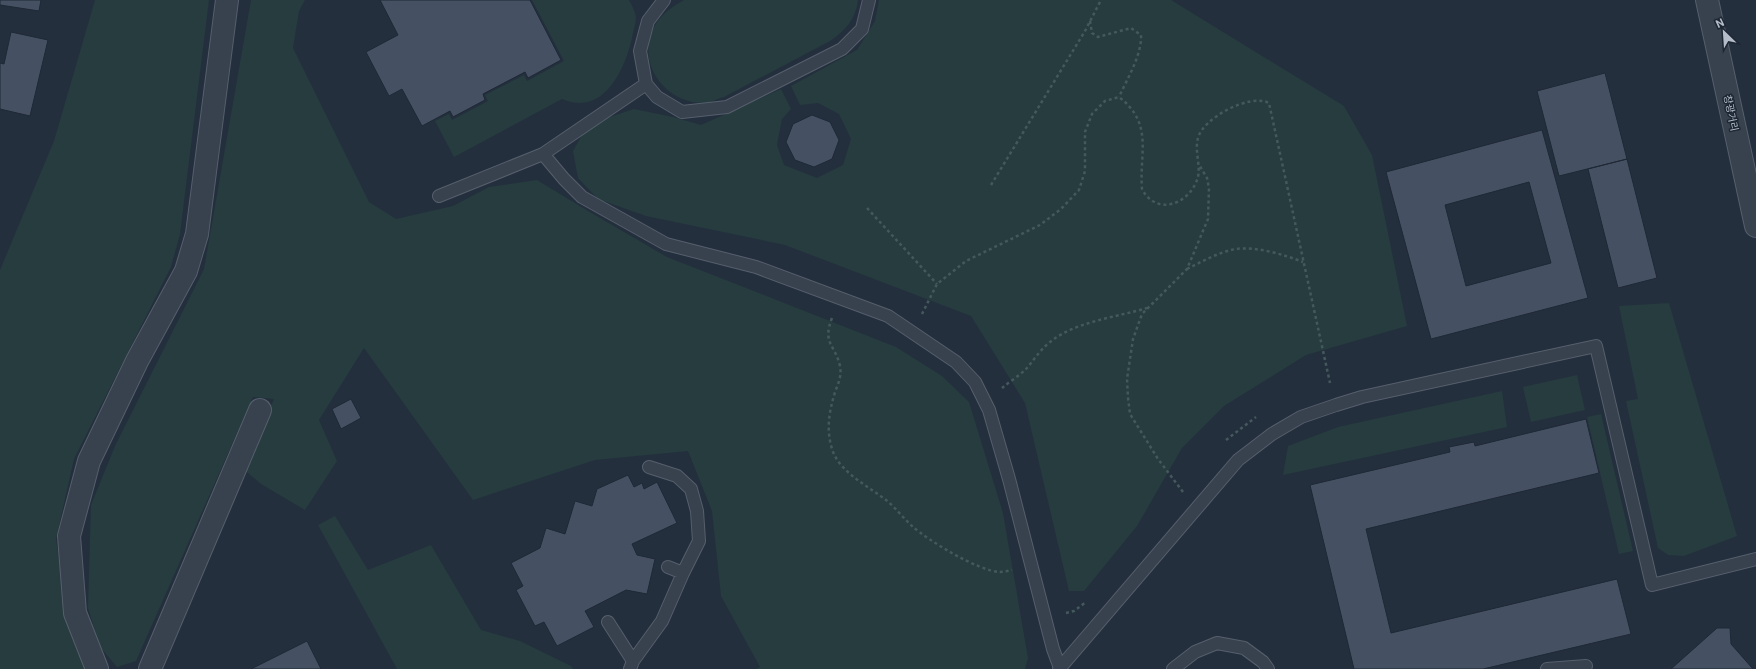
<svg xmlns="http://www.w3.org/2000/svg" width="1756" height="669" font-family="Roboto,'Noto Sans KR',sans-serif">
  <rect width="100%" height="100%" fill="#242f3e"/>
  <path fill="#263c3f" d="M95 0H209L180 234 171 267 74 459 56 539 68 623 88 669H0V270L54 141Z
    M251 0H305L299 11 293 48 369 202 396 219 453 206 489 187 537 180 588 211 667 257 896 347 942 376 969 402 1003 513 1028 658 1025 669H756L760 667 721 596 712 511 688 451 595 460 473 500 364 348 319 420 337 461 305 510 261 484 242 468 274 399 253 397 136 661 117 667 100 647 88 608 91 505 115 446 204 269Z
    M532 0H629C632 6 635 11 636 17 636 24 633 32 632 38 625 70 603 117 562 99L454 157 435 121 449 114 452 120 488 101 485 95 524 75 527 81 564 61Z
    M684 0H858C856 19 845 31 830 41L724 97C719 98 714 101 710 102 674 108 640 73 650 37 655 19 669 8 684 0Z
    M879 0H1171L1344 106 1372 155 1407 326 1306 355 1224 406 1182 448 1137 526 1084 591H1069L1025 403 971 316 785 245 646 216 598 199 578 178 573 151 583 133 604 119 634 109 673 117 701 125 781 89 791 109 782 119 777 145 784 165 817 178 843 165 851 139 839 114 818 103 800 105 791 86 857 50 875 21Z
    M1669 303 1737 536 1684 556 1668 555 1658 548 1626 401 1638 399 1619 306Z
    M1577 375 1585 410 1531 422 1523 387Z
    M1502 391 1507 427 1283 475 1288 446 1338 427Z
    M1601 414 1633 551 1619 554 1587 417Z
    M335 516 368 570 431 545 481 630 520 641 571 666 573 669H397L318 525Z"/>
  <path fill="#455162" stroke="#1f2835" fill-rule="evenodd" d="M0 0H41L39 11 0 5Z
    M380 0H530L561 60 528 78 525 72 483 94 485 100 453 117 450 111 422 126 402 89 389 96 366 52 398 35Z
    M11 32 48 40 30 116 0 109V63L4 64Z
    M1605 73 1627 159 1559 176 1537 91Z
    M812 115 830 122 839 140 832 159 814 167 795 160 786 142 793 124Z
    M1542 130 1588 298 1431 339 1386 172ZM1529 182 1551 263 1466 286 1445 205Z
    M1627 159 1657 278 1618 288 1588 169Z
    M351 399 361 418 341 429 332 409Z
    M1586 419 1599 473 1366 529 1391 633 1617 579 1631 634 1483 669H1354L1310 485 1450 452 1449 447 1474 442 1475 446Z
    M628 475 634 487 642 483 644 489 657 482 677 523 632 544 637 555 655 559 647 594 626 590 585 611 594 627 557 646 544 622 535 626 516 590 523 586 511 563 540 548 546 528 565 534 575 501 592 506 597 489Z
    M1717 628H1730L1731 644 1753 669H1671Z
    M307 641 321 669H251Z"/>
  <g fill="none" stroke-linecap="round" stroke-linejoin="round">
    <defs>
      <path id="service" d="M664 0 648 21 640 51 646 84 657 97 682 112 727 107 842 49 862 29 869 0
        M543 154 564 179 582 197 666 244 756 267 888 316 956 362 975 382 989 410 1009 479 1053 649 1060 668
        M439 196 543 154 646 84
        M668 567 683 573
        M608 622 633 661
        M630 669 633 661 662 621 683 573 699 541 697 511 691 489 677 476 649 467
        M1059 669 1238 460 1272 434 1301 417 1336 405 1362 397 1596 346 1652 585 1756 559
        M1173 669 1195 652 1217 643 1244 648 1263 662 1268 669
        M1547 669 1586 666"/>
      <path id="minor" d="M1707 0 1756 226
        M97 669 75 613 69 536 89 461 137 361 186 271 197 234 227 0
        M150 669 260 410"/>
    </defs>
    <use href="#service" stroke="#565f6c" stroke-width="14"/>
    <use href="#minor" stroke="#565f6c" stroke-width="24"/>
    <path stroke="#44595c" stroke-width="2.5" stroke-dasharray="3 3" stroke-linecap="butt" d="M1090 21 1092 33 1098 37 1131 28 1141 35C1142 55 1127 79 1119 97
      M991 185 1085 31 1101 0
      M867 208 937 284
      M1187 269C1203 261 1219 252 1236 249 1256 246 1285 255 1303 262
      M922 314 937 284 966 261 1040 225 1061 209 1079 190 1085 171V132L1092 114 1105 101 1119 97C1154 124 1139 153 1142 189 1156 216 1188 205 1197 180 1202 168 1194 152 1198 138 1203 118 1250 93 1269 103L1330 383
      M832 318C822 344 835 344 840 366 842 376 838 384 835 392 829 412 826 429 832 449 839 472 868 486 886 500 896 508 903 518 912 526 929 541 978 571 1000 572 1004 572 1008 571 1012 570
      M1002 388C1009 382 1019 376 1026 369 1034 360 1040 350 1050 342 1074 322 1117 317 1147 308
      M1226 440 1256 417
      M1183 492 1158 459 1130 414 1128 398 1127 379 1133 339 1142 314 1187 269 1208 219 1209 188 1207 178 1198 163
      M1066 613 1074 611 1086 602"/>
    <use href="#service" stroke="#38414e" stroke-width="12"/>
    <use href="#minor" stroke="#38414e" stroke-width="22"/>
  </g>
  <g text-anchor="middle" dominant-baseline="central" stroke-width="3" stroke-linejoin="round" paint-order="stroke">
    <g font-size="10" fill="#b4bcc9" stroke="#1d2633">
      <text transform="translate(1731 113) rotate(78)">창광거리</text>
    </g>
  </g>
  <g transform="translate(1724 32) rotate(335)" stroke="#1d2633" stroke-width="3" paint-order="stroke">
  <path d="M0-3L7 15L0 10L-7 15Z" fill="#b4bcc9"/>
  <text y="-6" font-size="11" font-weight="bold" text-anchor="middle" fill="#b4bcc9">N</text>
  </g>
</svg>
